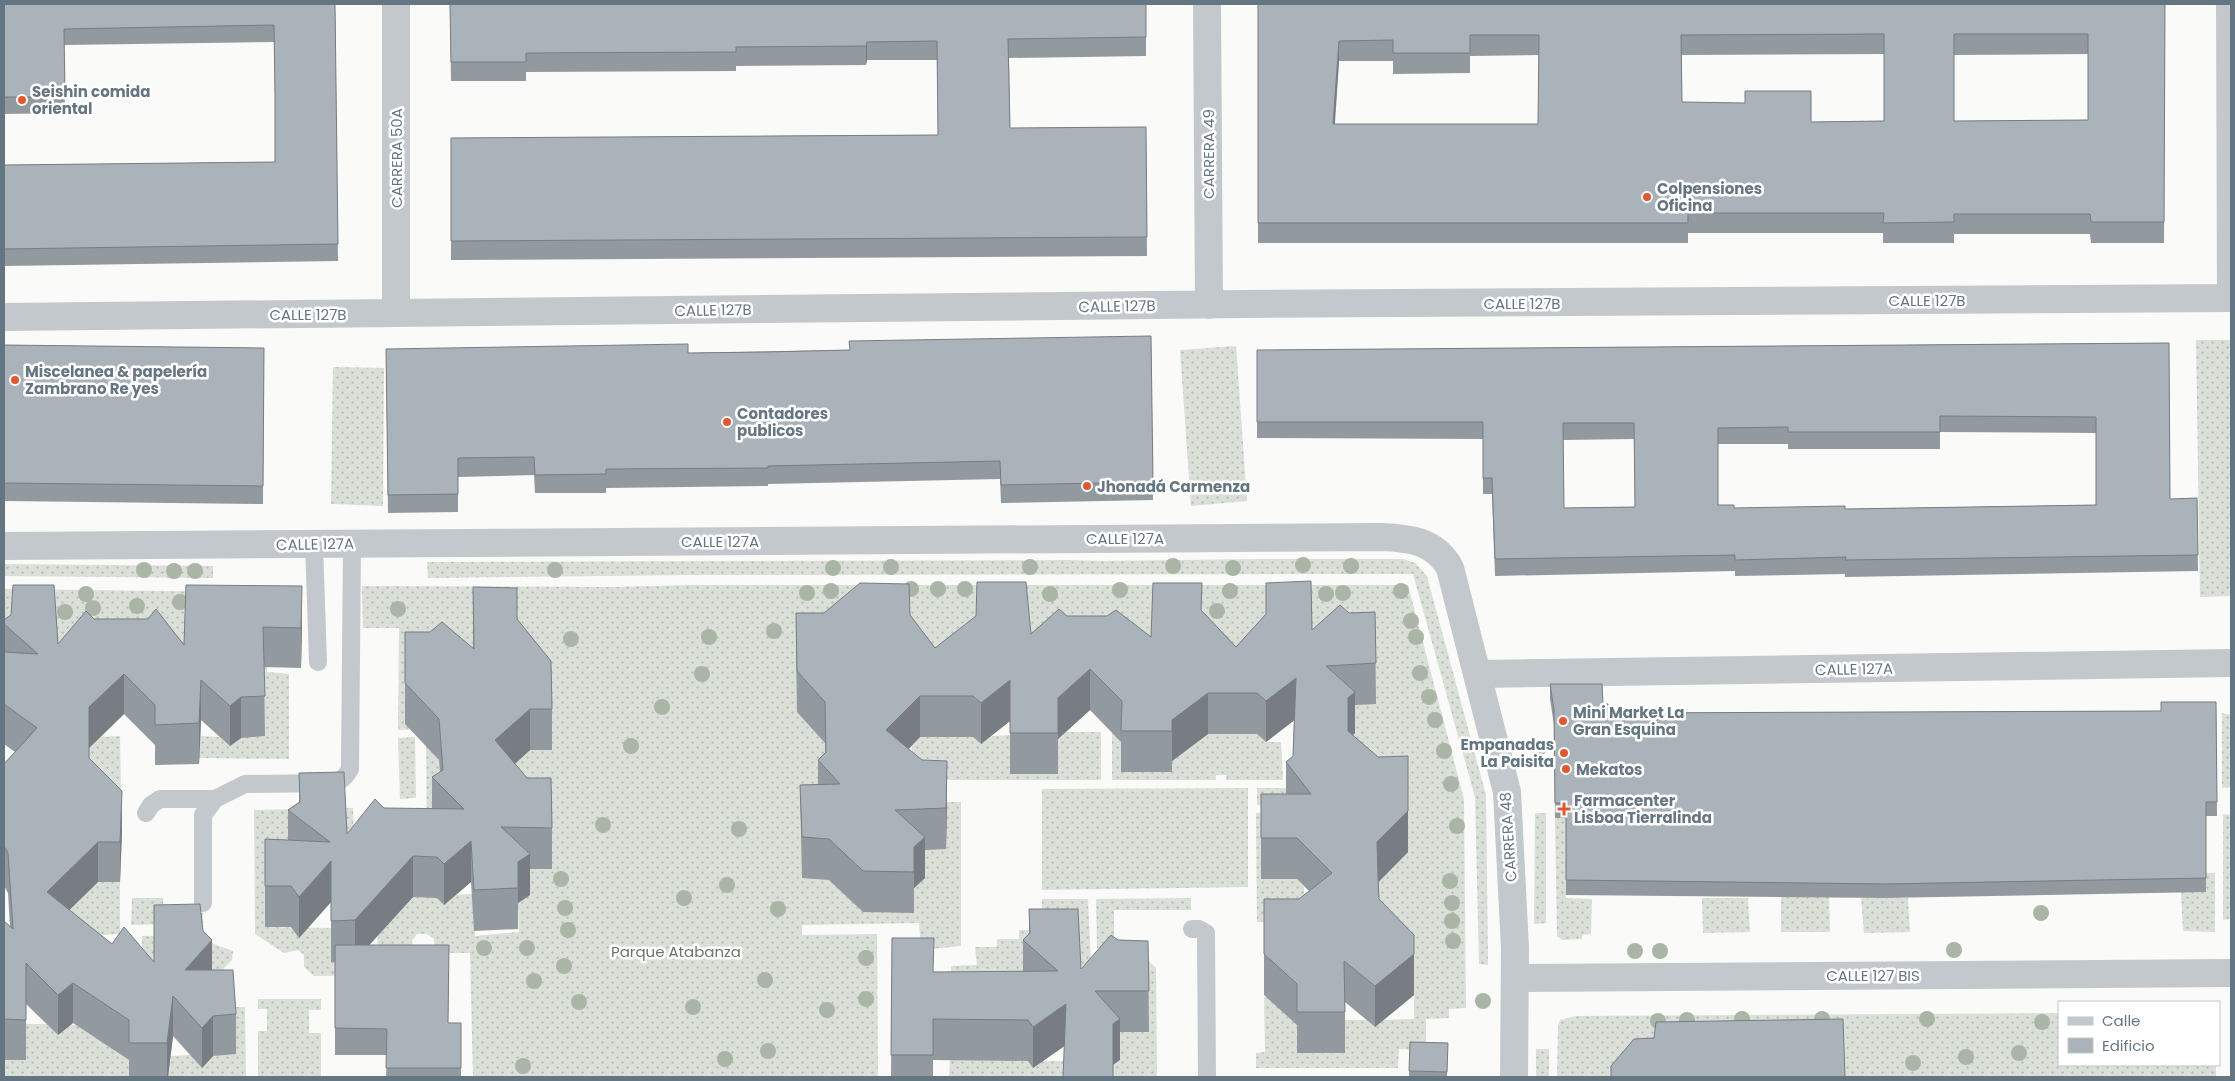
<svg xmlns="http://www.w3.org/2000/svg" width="2235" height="1081" font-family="Poppins,sans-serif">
  <defs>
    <pattern id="grass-dots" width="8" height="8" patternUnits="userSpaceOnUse" patternTransform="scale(1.25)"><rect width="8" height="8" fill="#dadfd7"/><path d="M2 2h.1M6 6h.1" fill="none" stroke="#b4b9b4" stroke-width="1.8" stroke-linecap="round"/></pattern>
  </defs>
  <rect width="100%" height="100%" fill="#fafaf8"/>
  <path fill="url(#grass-dots)" d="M2196 340H2231V596L2200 597Z
    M1236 346 1247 501 1191 506 1180 350Z
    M333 367 384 368 383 506 331 504Z
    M1258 559H1403L1415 563 1427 576 1486 795 1488 965 1479 964 1475 797 1413 574 690 575 428 578 427 562 1071 560 1100 561Z
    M4 564 213 566V578L4 576Z
    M690 585H1408L1464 799 1466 1008 1449 1009V1018L1426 1019V1050L1399 1049 1398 1068H1256V1053L1265 1052 1264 997 1297 996 1344 1020H1366L1375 1027 1383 1020 1414 1019V970H1378L1376 885 1266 655 1152 657 796 654 798 714H827L826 743 913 868 947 802H961V946L921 950 919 923 802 925V935L877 934 878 1077H473L470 953H435L434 939 427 934H417L412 941 413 952 379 975 314 976 304 967V955L298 950 284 953 255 934 254 810 353 808 354 850 265 927 331 928 332 962 376 959 378 935 387 925 376 895H435L444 905 455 895 472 894 475 936 519 932 518 903 530 894 488 749 552 750 473 672 423 729 398 730 399 628H363L362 586 614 587Z
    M4 589 248 592 269 625 267 672 289 674V759L199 758 200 736 219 737 185 660H4Z
    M2222 713 2231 715V787L2222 788Z
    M1066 732H1101V780H912V746L920 737H973L981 744 992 736 1010 735 1011 774H1058V739Z
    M1112 732 1122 742V772L1173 734H1257L1266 742H1281L1283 780H1226V775H1216V780H1112Z
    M120 736 121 797 89 798V748L100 737Z
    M426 736 430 750 439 760 442 785 427 832Z
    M415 737 416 798 400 799 398 738Z
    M1248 788V887L1042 890V789Z
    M1257 788H1294L1297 879 1304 887V921L1257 922 1256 813H1261V805H1257Z
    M1535 813H1546V923L1534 924Z
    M2223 814 2231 815V919L2223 920Z
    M1555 818H1566V898L1592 899 1591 934 1582 935V939L1562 940 1557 936Z
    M2206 873H2215V932L2183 931 2181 892Z
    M98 882H120V934L99 935 58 915Z
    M1781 897H1829L1830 932H1781Z
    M132 898H163V913H203V923L131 925Z
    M1191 898V910H1114V947L1097 948 1096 899Z
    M1702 898H1748L1750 932 1703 933Z
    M1861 898H1908L1910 932 1864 933Z
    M1042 899H1088L1091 964 1030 974 951 999V966L977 965 975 947H997V939H1019V930H1042Z
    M204 935 211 943 233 951 232 960 224 968 223 976 234 1007H245L246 1077H168L171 1056 190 1055 154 962H142V936Z
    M1098 961H1149L1156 968 1157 1077H1113V1065L1120 1060Z
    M258 999H321V1010H309V1033H321V1077H258V1031H267V1009H258Z
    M2059 1013V1065H2216V1077H1557L1558 1026 1560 1020 1576 1016Z
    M26 1024H47L58 1035 71 1025 92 1024 115 1051 129 1060V1077H4V1060H26Z
    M1536 1049H1549V1077H1536Z
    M950 1060 1065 1061V1077H949Z"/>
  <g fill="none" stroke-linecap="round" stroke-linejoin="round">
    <path stroke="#c3c8cc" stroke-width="18" d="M314 544 318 662
      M146 813 151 805 160 799H215L245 784 327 783C339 782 344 780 350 769L352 544
      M203 903V815L215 799
      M1192 929H1199L1206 933 1207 1077"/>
    <path stroke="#c3c8cc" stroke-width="28" d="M1207 4 1209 305
      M2230 4 2231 298
      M396 313V4
      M4 317 1245 304 2231 298
      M4 546 1381 537C1410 538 1435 541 1450 568L1507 792 1515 948 1514 1077
      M1477 674 2231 663
      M1515 978 2231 973"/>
  </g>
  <g fill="#aab4a7">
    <circle cx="1303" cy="565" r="8"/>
    <circle cx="1173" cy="566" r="8"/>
    <circle cx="1351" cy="566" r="8"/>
    <circle cx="891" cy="567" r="8"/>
    <circle cx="1030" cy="567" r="8"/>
    <circle cx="833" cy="568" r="8"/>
    <circle cx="1233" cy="568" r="8"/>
    <circle cx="144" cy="570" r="8"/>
    <circle cx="555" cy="570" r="8"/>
    <circle cx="174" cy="571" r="8"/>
    <circle cx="195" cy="571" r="8"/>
    <circle cx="911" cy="589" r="8"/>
    <circle cx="938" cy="589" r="8"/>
    <circle cx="965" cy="589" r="8"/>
    <circle cx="1120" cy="590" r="8"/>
    <circle cx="831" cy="591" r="8"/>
    <circle cx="1230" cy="591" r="8"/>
    <circle cx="1401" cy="591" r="8"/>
    <circle cx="807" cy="593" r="8"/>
    <circle cx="1343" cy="593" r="8"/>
    <circle cx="86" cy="594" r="8"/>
    <circle cx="1050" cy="594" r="8"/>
    <circle cx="1326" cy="594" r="8"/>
    <circle cx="180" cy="602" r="8"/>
    <circle cx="137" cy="606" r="8"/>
    <circle cx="93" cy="608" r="8"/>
    <circle cx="398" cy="609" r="8"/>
    <circle cx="1217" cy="611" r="8"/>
    <circle cx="65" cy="612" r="8"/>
    <circle cx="1411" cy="621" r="8"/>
    <circle cx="774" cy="631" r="8"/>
    <circle cx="709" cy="637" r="8"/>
    <circle cx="1416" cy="637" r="8"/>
    <circle cx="571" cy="639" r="8"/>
    <circle cx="1420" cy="673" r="8"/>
    <circle cx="702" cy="674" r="8"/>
    <circle cx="1429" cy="697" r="8"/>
    <circle cx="662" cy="707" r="8"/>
    <circle cx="1435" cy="720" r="8"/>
    <circle cx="631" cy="746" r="8"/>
    <circle cx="1539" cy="748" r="8"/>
    <circle cx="1444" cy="751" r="8"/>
    <circle cx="1451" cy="784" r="8"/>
    <circle cx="603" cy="825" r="8"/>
    <circle cx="1457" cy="826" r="8"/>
    <circle cx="739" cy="829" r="8"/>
    <circle cx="561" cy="879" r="8"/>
    <circle cx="1450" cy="881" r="8"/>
    <circle cx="727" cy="885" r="8"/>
    <circle cx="684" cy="898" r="8"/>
    <circle cx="1452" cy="903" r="8"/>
    <circle cx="565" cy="908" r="8"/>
    <circle cx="778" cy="909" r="8"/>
    <circle cx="2041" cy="913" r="8"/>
    <circle cx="1452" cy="921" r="8"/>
    <circle cx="568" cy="930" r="8"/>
    <circle cx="1453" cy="941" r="8"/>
    <circle cx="484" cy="948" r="8"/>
    <circle cx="527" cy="948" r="8"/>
    <circle cx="1954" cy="950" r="8"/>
    <circle cx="1635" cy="951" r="8"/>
    <circle cx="1660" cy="951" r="8"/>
    <circle cx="866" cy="958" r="8"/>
    <circle cx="564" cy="966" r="8"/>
    <circle cx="765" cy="980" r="8"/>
    <circle cx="534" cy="981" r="8"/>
    <circle cx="866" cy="999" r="8"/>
    <circle cx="1483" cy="1001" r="8"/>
    <circle cx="579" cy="1002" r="8"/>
    <circle cx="693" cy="1007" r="8"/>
    <circle cx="827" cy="1010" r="8"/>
    <circle cx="1742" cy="1019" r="8"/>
    <circle cx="1822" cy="1019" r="8"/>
    <circle cx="1927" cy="1019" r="8"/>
    <circle cx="1687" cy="1020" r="8"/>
    <circle cx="1658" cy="1021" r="8"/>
    <circle cx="2042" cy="1022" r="8"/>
    <circle cx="768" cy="1051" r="8"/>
    <circle cx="2019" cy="1053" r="8"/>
    <circle cx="1966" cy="1057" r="8"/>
    <circle cx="725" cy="1059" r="8"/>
    <circle cx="1913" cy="1063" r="8"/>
    <circle cx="523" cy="1066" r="8"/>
  </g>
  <path fill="#929a9f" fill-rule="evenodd" d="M4 4H335L338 261 4 266V165L275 162V105L274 42 64 45 65 113 4 114Z
    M450 4H1146V56L1009 58 1010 128 1146 127 1147 256 451 260V138L938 135 937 60H867L866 65 736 66V71L526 72V81H451Z
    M1258 4H2165L2164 243H2091L2090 234H1954V243H1883V233H1688V243H1258ZM1884 54V121L1811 122 1682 102V55ZM2088 54V120L1954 121V55ZM1539 55 1538 124H1335L1339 61H1393V74L1470 73V56Z
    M1151 336 1153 500 1001 503 1000 479 768 484V486L606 488V493H535L534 475 458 477V512L388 513 386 349 688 353 849 350Z
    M2169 343 2170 499 2197 498 2198 571 1845 577V574L1735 576V571L1495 576 1492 494H1483V439L1257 438V350ZM1940 432 2096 433V505L1845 509 1734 508 1718 505V444H1788V449H1940ZM1634 439 1635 507 1564 508 1563 440Z
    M4 345 264 348 263 504 4 501Z
    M1266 583 1312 630 1349 613 1375 612 1376 704 1355 705V733L1353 735 1408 852 1378 883 1379 899 1414 995 1375 1027 1345 1002V1053H1297V1025L1264 995V899H1299L1309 891 1297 879H1261V794H1286V762L1293 756 1294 720 1266 742 1257 734H1208L1172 761V772H1121V742L1090 710 1058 739V774H1010V721L981 744 973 737H920L909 749 947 802 946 849 925 850V878L914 888V913L863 912 829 880 802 878 800 785 818 784V760L825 753V743L797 712 796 654V613L910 615 935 648 1031 634 1067 616 1151 637 1202 611 1236 647 1266 614Z
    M186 585 302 626 301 668 264 667 265 736 241 738 230 746 201 720 199 764 155 765V745L124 714 89 748V758L122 831 120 882H98L69 910 112 944 154 962 203 931 212 970 236 1014V1054L213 1056 202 1068 173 1036 168 1077H129V1060L73 1023 58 1035 26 1004V1060H4V921L10 927 8 893 4 886V764L15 752 4 744V620L58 644 94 619 184 645Z
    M473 587 517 619 552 709V750H530L515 764 552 828V869H530V895L518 903V929L474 931 471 882 444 905 437 898 413 897 368 945 449 971 448 1023H461V1077H386L387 1055H335V962H331V902L299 938 291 927H265V839L288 840V810L299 802V773L347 834 384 808 432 809V777L440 772 439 760 405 724V632L473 649Z
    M1550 684 1603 704 1608 713 2161 711 2216 702 2217 816H2206V892L1885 898 1566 895V818H1555L1554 725 1550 699Z
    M1029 909 1081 969 1118 940 1148 941 1149 1032H1120V1060L1064 1046 1033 1068 1028 1061 933 1060V1077H891L892 938 934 972H1023V940L1029 933Z
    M1410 1042 1448 1043 1447 1077H1409Z"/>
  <path fill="#777d82" d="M1339 41V61L1333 144V124Z
    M867 42V60L866 65V46Z
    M302 586V626L301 668V628Z
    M1090 669V710L1058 739V774V698Z
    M124 674V714L89 748V707Z
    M1296 678V719L1266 742V701Z
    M201 680V720L199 764V723Z
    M1010 680V721L981 744V703Z
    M1355 692V733L1348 739V698Z
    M1208 693V734L1172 761V772V720Z
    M920 696V737L886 771V730Z
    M241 697V738L230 746V706Z
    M530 709V750L495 781V740Z
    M947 761V802L946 849V808Z
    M122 791V831L120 882V842Z
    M1408 811V852L1377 883V842Z
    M925 837V878L914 888V847Z
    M471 841V882L444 905V864Z
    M98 842V882L47 932V892Z
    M530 854V895L518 903V862Z
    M413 856V897L355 961V920Z
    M331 861V902L299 938V897Z
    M212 940V980L185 1010V970Z
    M1414 954V995L1375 1027V986Z
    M73 983V1023L58 1035V995Z
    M173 996V1036L168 1077H167V1043Z
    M1066 1004V1045L1033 1068V1027Z
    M213 1016V1056L202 1068V1028Z
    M1120 1019V1060L1113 1065V1024Z"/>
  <path fill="#aab3b9" stroke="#777d82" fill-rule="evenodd" d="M4 4H335L338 244 4 249V165L275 162V95L274 25 64 29 65 97H4Z
    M450 4H1146V37L1008 39 1010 128 1146 127 1147 237 451 241V138L938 135 937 41 867 42 866 46 736 47V52L526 53V62H451Z
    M1258 4H2165L2164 222H2091L2090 214H1954V222L1883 223 1884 213H1688V223H1258ZM1884 34V121L1811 122V91H1745V103L1682 102 1681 35ZM1954 34H2088V120L1954 121ZM1470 35H1539L1538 124H1333L1339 41 1393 40V53H1470Z
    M1151 336 1153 482 1001 485 1000 461 768 466V468L606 469V474L535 475 534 457 458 458V494L388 495 386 349 688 344V353L766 352 850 350 849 341Z
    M2169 343 2170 499 2197 498 2198 555 1845 560 1846 557 1735 560V555L1495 559 1492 478H1483V422H1257V350ZM1940 416 2096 417V505L1845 509V506L1734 508V505H1718V428L1788 427V432H1940ZM1563 423H1634L1635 507 1564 508Z
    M4 345 264 348 263 486 4 483Z
    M1311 581 1312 630 1340 605 1349 613 1375 612 1376 663 1326 666 1355 692 1348 698V731L1378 757 1408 756V811L1377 842 1378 876 1379 899 1414 935V954L1375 986 1344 961 1345 1012H1297V984L1264 954V899H1299L1332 873 1297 838H1261V794H1311L1286 762 1293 756 1296 678 1266 701 1257 693H1208L1172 720V731H1121L1122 701 1090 669 1058 698V733H1010V680L981 703 973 696H920L886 730 922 760 947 761 946 808 895 810 925 837 914 847V872L863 871 829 839 802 837 800 785 840 784 818 760 826 752 825 702 797 671 796 613H824L860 583 909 584 910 615 935 648 976 616 977 582H1026L1031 634 1059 609 1067 616H1107L1116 610 1151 637 1153 583H1202L1201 610 1236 647 1266 614V583Z
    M13 585H54L58 644 86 611 94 619H148L156 609 184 645 186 585 302 586 301 628 263 627 265 696 241 697 230 706 201 680 199 723 155 725V705L124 674 89 707V758L122 791 120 842H98L47 892 112 944 124 927 154 962V905L200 904 203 931 212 940 185 970H233L236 1014 213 1016 202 1028 173 996 167 1043H129V1020L73 983 58 995 26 963V1020L4 1019V921L13 929 8 853 4 846V764L37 728 4 704V652L38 654 4 624V620L11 615Z
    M473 587 517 588V619L551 661 552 709H530L495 740 527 778H551L552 828 501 827 530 854 518 862V888L474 890 471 841 444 864 437 857 413 856 355 920 331 921V861L299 897 291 886H265V839L330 842 288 810 300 802 299 773 344 772 347 834 375 799 384 808 464 809 432 777 443 770 439 719 405 683V632H430L442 622 474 649Z
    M1550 684H1602L1603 704H1608V713L2161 711V702H2216L2217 802H2206V878L1885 884 1566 880V803H1555L1554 710Z
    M1029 909H1078L1081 969 1111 935 1118 940 1148 941 1149 991H1095L1120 1019 1113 1024V1077H1063L1066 1004 1033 1027 1028 1020 933 1019V1055H891L892 938H934L933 972 1058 971 1023 940 1030 933Z
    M335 945H449L448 1023H461V1068H386L387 1029 335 1028Z
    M1843 1019 1845 1077H1611V1066L1634 1039 1654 1038 1656 1022Z
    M1410 1042 1448 1043 1447 1072 1409 1071Z"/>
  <g fill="#e4572e" stroke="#fff" stroke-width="2">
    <circle cx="22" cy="100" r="5"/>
    <circle cx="1647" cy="197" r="5"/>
    <circle cx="15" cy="380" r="5"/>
    <circle cx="727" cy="422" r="5"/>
    <circle cx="1087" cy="486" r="5"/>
    <circle cx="1563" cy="721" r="5"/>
    <circle cx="1564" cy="753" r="5"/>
    <circle cx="1566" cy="769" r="5"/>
    <path d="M1561.5 801.5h5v5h5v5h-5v5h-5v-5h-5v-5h5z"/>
  </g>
  <g text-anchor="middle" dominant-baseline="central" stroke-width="5" stroke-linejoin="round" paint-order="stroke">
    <g font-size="15" font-weight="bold" fill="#657683" stroke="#fff" text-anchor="start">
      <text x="32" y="91">Seishin comida<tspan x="32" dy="17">oriental</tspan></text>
      <text x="1657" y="188">Colpensiones<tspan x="1657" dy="17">Oficina</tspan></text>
      <text x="25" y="371">Miscelanea &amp; papelería<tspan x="25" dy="17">Zambrano Re yes</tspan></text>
      <text x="737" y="413">Contadores<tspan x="737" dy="17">publicos</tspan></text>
      <text x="1097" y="486">Jhonadá Carmenza</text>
      <text x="1573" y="712">Mini Market La<tspan x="1573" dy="17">Gran Esquina</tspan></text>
      <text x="1554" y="744" text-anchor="end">Empanadas<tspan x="1554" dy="17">La Paisita</tspan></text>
      <text x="1576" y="769">Mekatos</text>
      <text x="1574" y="800">Farmacenter<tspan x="1574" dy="17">Lisboa Tierralinda</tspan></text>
    </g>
    <g font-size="15" fill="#657683" stroke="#fff">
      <text transform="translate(1208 154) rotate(-90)">CARRERA 49</text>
      <text transform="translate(396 158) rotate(-90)">CARRERA 50A</text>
      <text x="1927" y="300">CALLE 127B</text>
      <text x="1522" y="303">CALLE 127B</text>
      <text transform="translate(1117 306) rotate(-1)">CALLE 127B</text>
      <text transform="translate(713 310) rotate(-1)">CALLE 127B</text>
      <text x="308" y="314">CALLE 127B</text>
      <text x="1125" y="538">CALLE 127A</text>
      <text x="720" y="541">CALLE 127A</text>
      <text transform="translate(315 544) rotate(-1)">CALLE 127A</text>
      <text transform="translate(1854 669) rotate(-1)">CALLE 127A</text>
      <text transform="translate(1508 837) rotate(-94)">CARRERA 48</text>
      <text x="1873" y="975">CALLE 127 BIS</text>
    </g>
    <g font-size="15" fill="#687a64" stroke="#fff">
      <text x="676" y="951">Parque Atabanza</text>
    </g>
  </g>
  <rect width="2235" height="1081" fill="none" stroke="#657683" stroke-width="10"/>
  <rect x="2058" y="1001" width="162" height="65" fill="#ffffff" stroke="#c1c8cd"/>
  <rect x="2068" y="1017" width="25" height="8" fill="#c3c8cc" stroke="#c1c8cd"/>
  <text x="2102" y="1026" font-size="15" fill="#657683">Calle</text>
  <rect x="2068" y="1038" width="25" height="15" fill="#aab3b9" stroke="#c1c8cd"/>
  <text x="2102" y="1051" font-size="15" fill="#657683">Edificio</text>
</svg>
